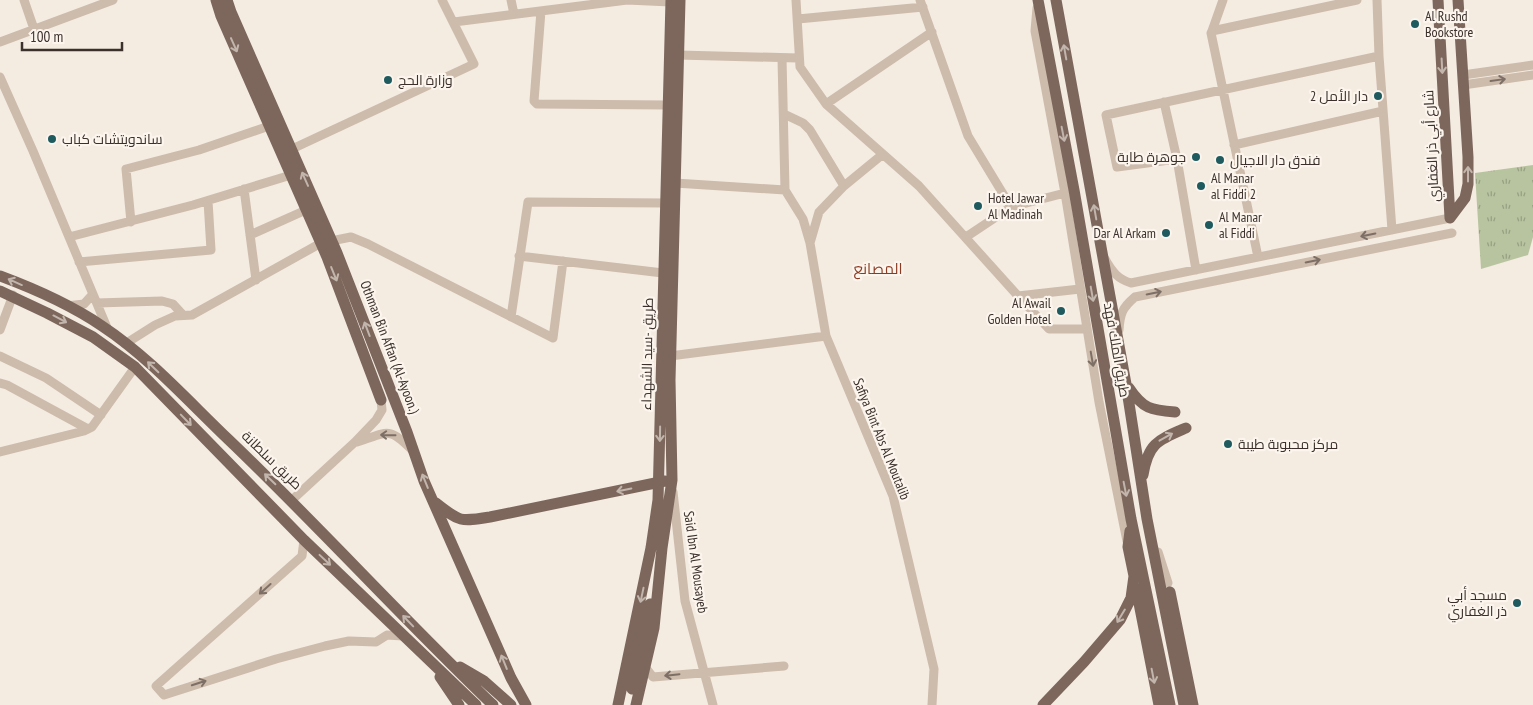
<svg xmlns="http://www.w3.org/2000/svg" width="1533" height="705" font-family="'PT Sans Narrow',Cairo,sans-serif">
  <defs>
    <pattern id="grass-tufts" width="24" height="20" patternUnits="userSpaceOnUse" patternTransform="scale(1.25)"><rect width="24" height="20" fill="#b8c4a0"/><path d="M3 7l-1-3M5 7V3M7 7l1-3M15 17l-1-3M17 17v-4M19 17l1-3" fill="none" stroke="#97a083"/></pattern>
  </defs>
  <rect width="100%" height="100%" fill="#f4ebe1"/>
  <path fill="url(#grass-tufts)" d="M1533 165V237L1528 255 1481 269 1475 173Z"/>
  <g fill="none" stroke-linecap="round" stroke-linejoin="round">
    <path stroke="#cdbbac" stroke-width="9" d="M24 0 34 29
      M511 0 514 14
      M796 0 800 67 826 104 919 186 1018 296 1080 289
      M920 0 968 136 1011 207
      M1377 0 1379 56
      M1037 8 1035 31 1065 193 1099 402 1127 541
      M541 11 534 101 537 104 668 105
      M798 19 923 7
      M454 22 627 0 671 2
      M1212 31 1223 0
      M0 42 113 0
      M678 55 798 58
      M782 58 785 190
      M1463 75 1533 65
      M0 77 33 151 108 330
      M1463 85 1533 75
      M1164 102 1177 159
      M826 104 932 32
      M784 114 803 123 810 130 844 186
      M1234 145 1383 111
      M292 149 474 64 442 0
      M675 183 785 190 803 219 810 243 826 336 893 496 934 669 932 705
      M244 189 256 280
      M131 222 126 169 199 150 269 126
      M250 235 306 210
      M69 237 193 205 291 175
      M966 237 1011 207 1065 193
      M810 243 819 212 844 186 883 154
      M519 256 663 273
      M1258 257 1211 33 1212 31 1357 0
      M1105 259C1112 272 1118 279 1131 283L1450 218
      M79 262 211 250 208 201
      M1196 270 1177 159 1117 167 1106 115 1379 56 1392 230
      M1018 296 1049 329H1086
      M97 303 162 301 173 304 183 315
      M67 306 84 304 93 294
      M511 317 528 202 665 203
      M0 330 13 295
      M1119 330C1120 314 1122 308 1135 297L1452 233
      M125 344 155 325 175 316 192 315 321 243 351 237 368 244 553 338 563 261
      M0 356 46 378 101 415
      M670 356 826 336
      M0 383 7 385 88 429
      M357 442C388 432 389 426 413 451
      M0 452 84 431 92 427 135 367
      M673 492 685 601 713 705
      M292 500 355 442 376 420 382 410 381 400
      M304 540 302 556 156 686 164 695 276 659 325 646 349 641 376 642 387 635 403 636
      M1158 552 1168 583
      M645 667 653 677 784 666"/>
    <path stroke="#7d675c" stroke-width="11" d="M216 0 221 16 327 257 381 400
      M227 0 231 12 337 253 407 432 424 481 511 678 526 705
      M1038 0 1074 190 1131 519 1170 705
      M1056 0 1126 384 1147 519 1184 705
      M1438 0 1450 218
      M1450 218 1465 198 1468 184V157L1458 0
      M0 276C35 289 71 305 102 326 149 357 188 401 229 440 319 526 403 619 493 705
      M0 291 47 313 93 337 135 367 304 540 476 705
      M1129 388C1143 409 1151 410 1175 412
      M1143 475C1148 443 1158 440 1186 428
      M436 503C460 522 460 522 490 517L665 481
      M1136 588 1159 705
      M1170 592 1193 705
      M460 667 484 681 511 705
      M440 677 459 705
      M632 689 650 604
      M618 705 651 548 658 500 671 0
      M636 705 654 628 662 548 672 480 670 380 680 0
      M1043 705 1084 662 1120 620 1131 598 1134 576 1128 547 1130 531"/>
  </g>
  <defs><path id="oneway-shaft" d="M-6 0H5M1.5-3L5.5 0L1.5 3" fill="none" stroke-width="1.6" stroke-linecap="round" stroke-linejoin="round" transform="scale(1.25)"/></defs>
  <g stroke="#c2b5ac">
    <use href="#oneway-shaft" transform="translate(234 45) rotate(66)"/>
    <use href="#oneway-shaft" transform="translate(1065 52) rotate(-100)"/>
    <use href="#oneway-shaft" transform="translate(1442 66) rotate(87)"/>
    <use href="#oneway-shaft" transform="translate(1063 134) rotate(79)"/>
    <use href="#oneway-shaft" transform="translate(1468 174) rotate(-90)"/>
    <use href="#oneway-shaft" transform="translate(305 179) rotate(-114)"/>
    <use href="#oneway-shaft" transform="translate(1095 212) rotate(-100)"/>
    <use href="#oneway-shaft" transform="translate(334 274) rotate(68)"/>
    <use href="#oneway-shaft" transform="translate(15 282) rotate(-156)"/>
    <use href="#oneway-shaft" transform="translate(1092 294) rotate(80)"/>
    <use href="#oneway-shaft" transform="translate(60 319) rotate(28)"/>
    <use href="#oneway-shaft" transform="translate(367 329) rotate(-111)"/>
    <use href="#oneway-shaft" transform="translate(153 367) rotate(-136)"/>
    <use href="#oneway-shaft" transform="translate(186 420) rotate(46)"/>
    <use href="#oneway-shaft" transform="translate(660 434) rotate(91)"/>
    <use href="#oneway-shaft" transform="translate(1166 437) rotate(-29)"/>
    <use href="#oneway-shaft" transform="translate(270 479) rotate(-136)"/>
    <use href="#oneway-shaft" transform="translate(425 481) rotate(-112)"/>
    <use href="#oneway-shaft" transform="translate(1125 489) rotate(79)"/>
    <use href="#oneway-shaft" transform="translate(624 490) rotate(168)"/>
    <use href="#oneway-shaft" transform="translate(325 560) rotate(43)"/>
    <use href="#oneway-shaft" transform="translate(642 595) rotate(102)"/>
    <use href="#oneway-shaft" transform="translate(1121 616) rotate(121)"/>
    <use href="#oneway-shaft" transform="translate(408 621) rotate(-134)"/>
    <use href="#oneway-shaft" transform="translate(504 662) rotate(-112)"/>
    <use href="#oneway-shaft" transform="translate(1153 676) rotate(79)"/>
  </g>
  <g stroke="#7d6f65">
    <use href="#oneway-shaft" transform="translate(1498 80) rotate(-8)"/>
    <use href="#oneway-shaft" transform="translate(1368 235) rotate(168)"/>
    <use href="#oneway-shaft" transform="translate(1313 261) rotate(-11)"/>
    <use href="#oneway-shaft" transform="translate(1154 293) rotate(-11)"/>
    <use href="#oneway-shaft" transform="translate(1092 359) rotate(80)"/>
    <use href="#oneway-shaft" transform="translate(388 435) rotate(-179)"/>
    <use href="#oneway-shaft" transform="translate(265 589) rotate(138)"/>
    <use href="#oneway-shaft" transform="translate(672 675) rotate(174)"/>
    <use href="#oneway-shaft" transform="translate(199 683) rotate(-18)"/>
  </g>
  <g fill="#1f5a5e" stroke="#fbf5ee" stroke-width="2">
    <circle cx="1415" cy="24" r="5"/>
    <circle cx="388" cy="80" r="5"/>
    <circle cx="1378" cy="96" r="5"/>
    <circle cx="52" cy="139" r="5"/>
    <circle cx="1196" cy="157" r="5"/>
    <circle cx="1220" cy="160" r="5"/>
    <circle cx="1201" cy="186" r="5"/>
    <circle cx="978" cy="206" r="5"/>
    <circle cx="1209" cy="225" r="5"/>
    <circle cx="1166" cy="233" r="5"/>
    <circle cx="1061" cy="311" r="5"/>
    <circle cx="1228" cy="444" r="5"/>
    <circle cx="1517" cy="603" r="5"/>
  </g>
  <g text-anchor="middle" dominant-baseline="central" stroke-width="4.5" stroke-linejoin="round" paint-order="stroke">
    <g font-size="14" fill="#3b302b" stroke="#fbf5ee" text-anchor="start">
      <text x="1425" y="16">Al Rushd<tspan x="1425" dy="16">Bookstore</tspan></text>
      <text x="398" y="80">وزارة الحج</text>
      <text x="1368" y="96" text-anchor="end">دار الأمل 2</text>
      <text x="62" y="139">ساندويتشات كباب</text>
      <text x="1186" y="157" text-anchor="end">جوهرة طابة</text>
      <text x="1230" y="160">فندق دار الاجيال</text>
      <text x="1211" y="178">Al Manar<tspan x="1211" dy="16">al Fiddi 2</tspan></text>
      <text x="988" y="198">Hotel Jawar<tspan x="988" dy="16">Al Madinah</tspan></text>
      <text x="1219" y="217">Al Manar<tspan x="1219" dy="16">al Fiddi</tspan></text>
      <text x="1156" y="233" text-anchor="end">Dar Al Arkam</text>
      <text x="1051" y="303" text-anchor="end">Al Awail<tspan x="1051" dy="16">Golden Hotel</tspan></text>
      <text x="1238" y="444">مركز محبوبة طيبة</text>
      <text x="1507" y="595" text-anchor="end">مسجد أبي<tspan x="1507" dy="16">ذر الغفاري</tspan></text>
    </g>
    <g font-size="14" fill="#3b302b" stroke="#fbf5ee">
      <text transform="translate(1431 146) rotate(-93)">شارع أبي ذر الغفاري</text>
      <text transform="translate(390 347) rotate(69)">Othman Bin Affan (Al-Ayoon.)</text>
      <text transform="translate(1117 350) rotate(80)">طريق الملك فهد</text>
      <text transform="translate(647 354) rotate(-89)">طريق -سيد الشهداء</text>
      <text transform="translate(882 439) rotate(68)">Safiya Bint Abs Al Moutalib</text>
      <text transform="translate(272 460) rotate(44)">طريق سلطانة</text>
      <text transform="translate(696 562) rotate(82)">Said Ibn Al Mousayeb</text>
    </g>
    <g font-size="15" fill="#8c3b22" stroke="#fbf5ee">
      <text x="878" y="268">المصانع</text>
    </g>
  </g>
  <path d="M22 42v8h100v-8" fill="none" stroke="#3b302b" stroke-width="2.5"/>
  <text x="30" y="42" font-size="15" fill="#3b302b" stroke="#fbf5ee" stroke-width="4" paint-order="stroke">100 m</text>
</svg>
